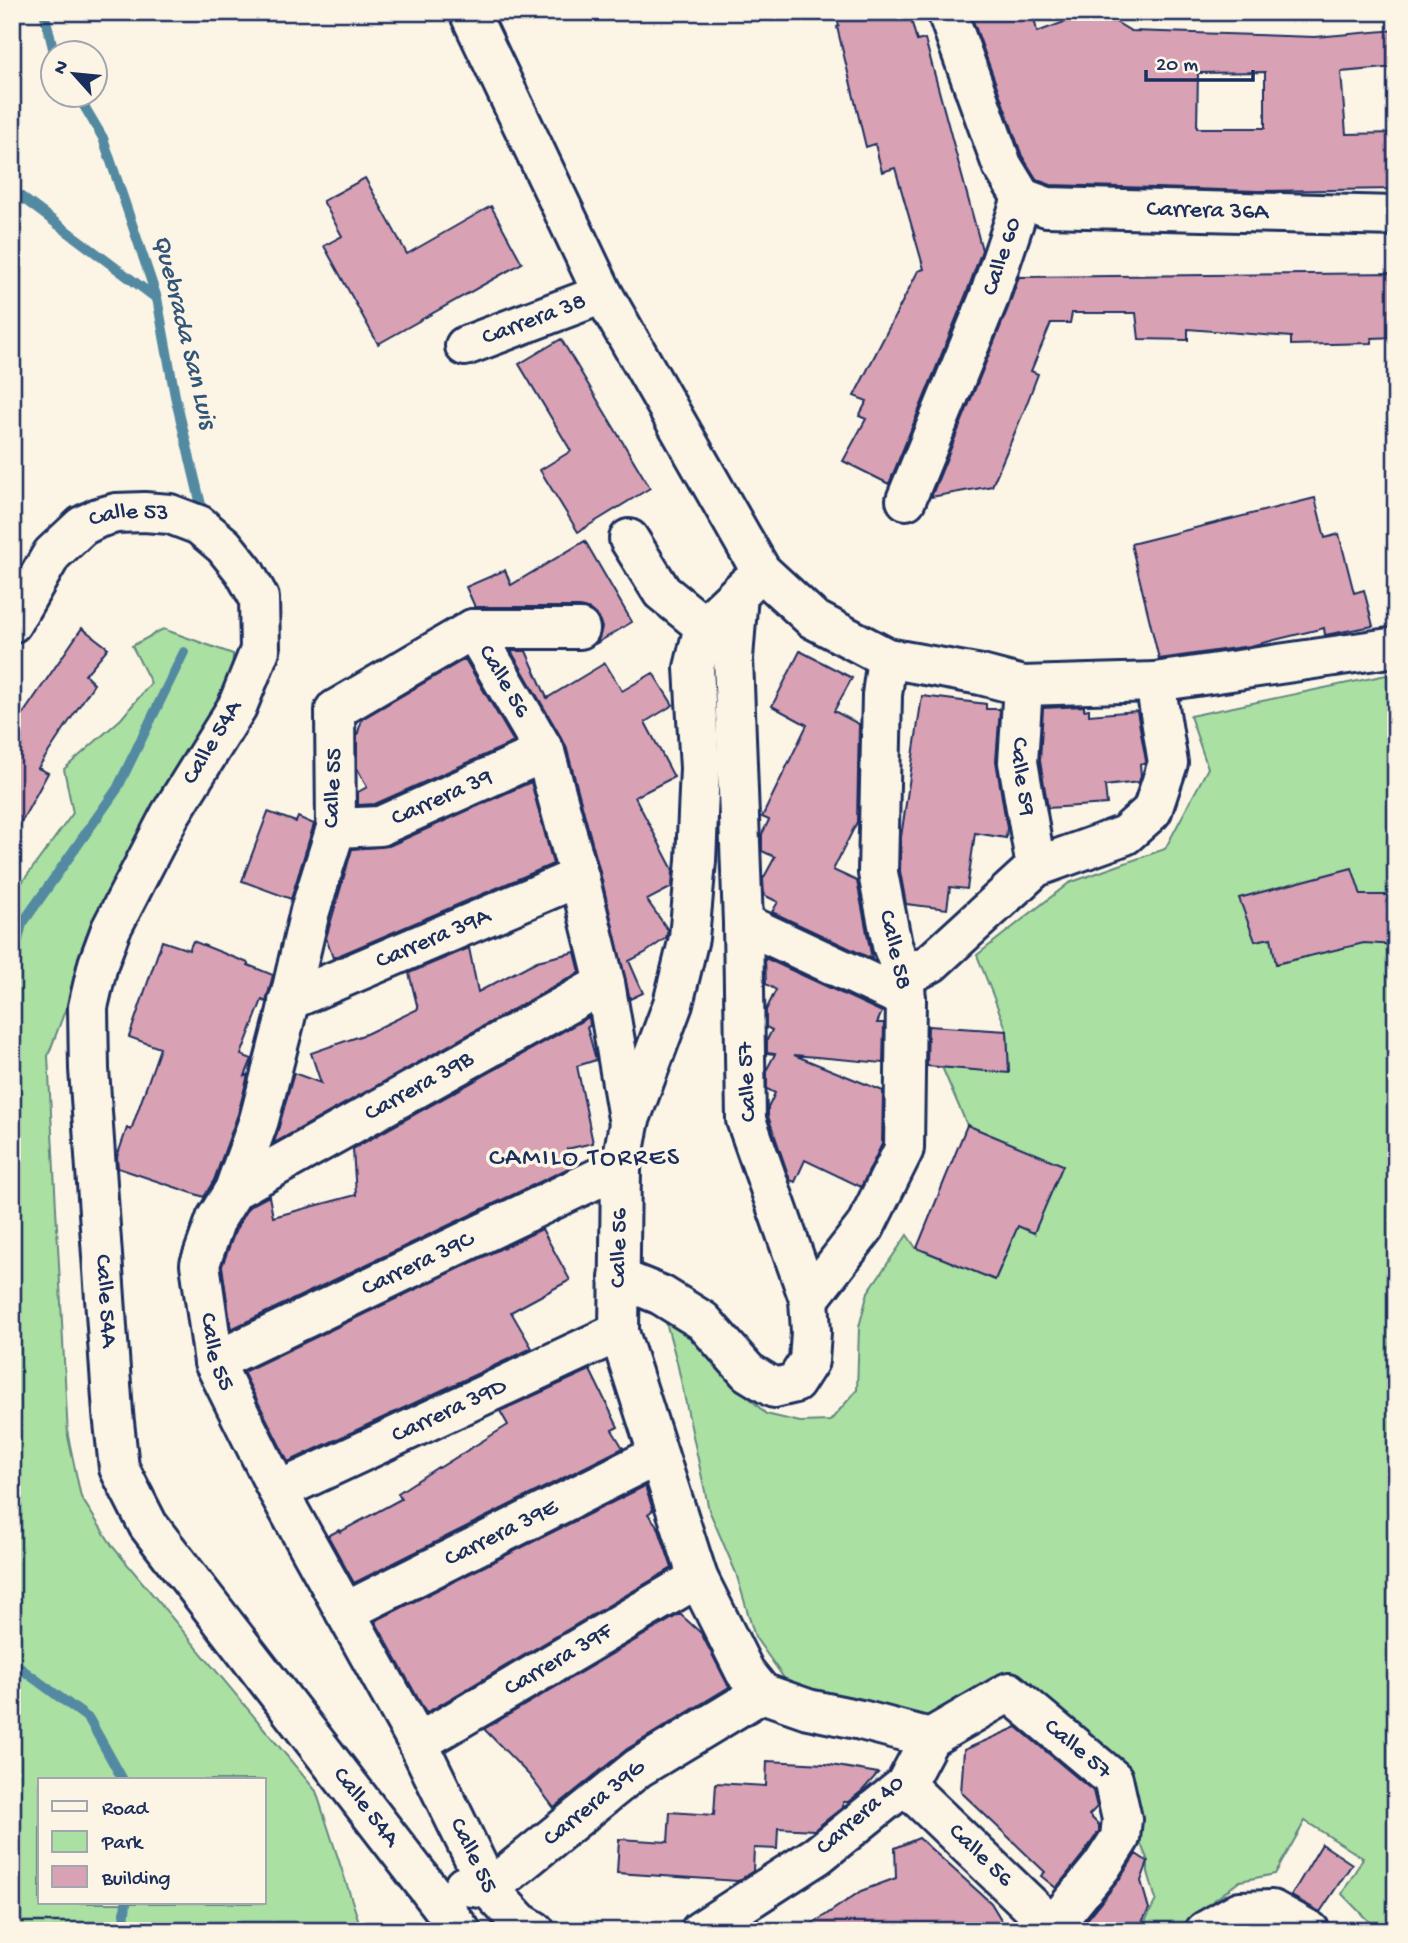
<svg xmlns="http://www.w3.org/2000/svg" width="1408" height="1943" font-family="'Gochi Hand',sans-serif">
  <rect width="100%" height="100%" fill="#fcf5e5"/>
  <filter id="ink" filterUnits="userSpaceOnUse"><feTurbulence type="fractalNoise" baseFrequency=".0143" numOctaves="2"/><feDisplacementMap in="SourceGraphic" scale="14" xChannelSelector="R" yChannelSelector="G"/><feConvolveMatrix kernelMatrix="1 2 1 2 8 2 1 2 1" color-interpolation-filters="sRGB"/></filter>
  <g filter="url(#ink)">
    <path fill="#abe0a3" stroke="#638880" stroke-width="2" fill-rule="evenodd" d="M163 629 233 654 231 695 178 781 115 877 48 1056 68 1436 81 1497 113 1547 316 1791 362 1931H18V1905L12 1859V896L73 813 64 769 121 719 151 683 132 646ZM40 1780H264V1903H40Z
      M1396 673V1931H1378L1342 1894 1363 1858 1305 1821 1275 1874 1240 1881 1204 1908 1187 1931H1140L1156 1900 1148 1872V1861L1130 1817 1009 1714 930 1738 796 1695 755 1637 736 1573 709 1510 677 1362 666 1322 686 1313 723 1372 766 1414 800 1422 830 1421 857 1390 859 1327 868 1292 907 1235 916 1248 995 1280 1009 1248 1008 1222 1034 1233 967 1125 942 1067 1009 1072 1007 1031 977 955 1069 883 1165 849 1208 768 1190 716Z"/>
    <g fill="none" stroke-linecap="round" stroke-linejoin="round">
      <path stroke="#528aa2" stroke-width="10" d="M44 12 54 52
        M77 94 103 138 157 298 175 396 202 509
        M12 190 156 298
        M12 963 22 924 117 789 184 652
        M12 1662 89 1719 123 1780
        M123 1931 126 1903"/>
    </g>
    <path fill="#d9a1b4" stroke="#1b2f5e" stroke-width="2" fill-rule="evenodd" d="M835 12H909L917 41 925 39 982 250 967 292 889 484 843 461 866 419 859 416 867 401 854 396 918 271 924 269 895 168 882 172 875 144 866 147 837 27 839 26Z
      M970 12H1033L1037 32 1092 12H1099L1131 31 1315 37 1396 30V67L1341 72 1346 134 1396 133V189L1258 191 1051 185 1037 180 1022 156ZM1265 72V128H1197L1198 73Z
      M365 178 407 254 491 206 522 263 378 344 324 246 342 236 323 201Z
      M1396 273V337L1372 338V343L1291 345V337L1188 329V340L1139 339 1136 313H1072L1070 323H1051L1031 371 1038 374 1024 411 992 486 931 497 1008 308 1019 277Z
      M561 339 650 488 578 532 540 470 571 451 519 364Z
      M1315 498 1325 538 1339 534 1354 593 1364 590 1373 626 1325 635 1324 628 1250 646 1159 659 1131 544Z
      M585 541 632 622 597 643 602 628 599 618 590 610 580 607H475L466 587 505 570 511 585Z
      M82 628 108 648 85 675 94 684 38 768 48 773 12 839V730Z
      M511 651H526L547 698 605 663 622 691 653 673 673 705 645 722 674 777 635 797 673 870 672 887 647 900 668 930 666 938 645 953 629 961 643 993 630 999 600 872 566 746Z
      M800 651 852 678 834 711 859 724 857 822 833 870 857 881 872 959 772 912 778 902 764 895 763 879 775 857 762 851V834L769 820 762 817 807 725 772 706Z
      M465 659 514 742 375 804 358 805V792L367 787 357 768V736L362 719Z
      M922 696 986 704V709H1000L996 761 1007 828 1006 838 975 833 967 889 950 887 947 909 906 904 900 871 901 837Z
      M1084 706V710L1089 709V715L1137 711 1146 761 1145 764H1140L1141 776 1139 782 1105 786 1107 804 1048 808 1040 761 1043 708Z
      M531 782 553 864 333 958 326 938 352 849 389 846Z
      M268 812 296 822 298 817 314 824 291 899 242 881Z
      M1352 868 1361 895H1396V945L1364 943 1276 964 1271 938 1255 941 1239 898Z
      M162 941 189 950 193 941 248 963V965L273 975 266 1002 262 1000 241 1055 252 1059 245 1076 248 1075 238 1114 214 1180 204 1197 118 1168 117 1157 127 1128 131 1130 160 1048 129 1037Z
      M469 948 478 992 537 961 575 952 580 972 274 1143 294 1073 321 1083 311 1053 366 1034 418 1009 409 973Z
      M765 958 882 1012 877 1023H884L883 1063 794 1055 883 1091 882 1144 861 1187 805 1160 795 1182 790 1180 768 1116V1108L775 1093 767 1089V1069L775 1054 767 1053V1040L772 1030 766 1027V1010L776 990 766 984Z
      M589 1017 590 1026 587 1027 596 1060 577 1066 593 1143 567 1149 573 1166 231 1329 222 1266 236 1229 250 1206 269 1196 273 1217 356 1195 353 1149Z
      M928 1026 1007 1031 1009 1073 927 1066Z
      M967 1125 1063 1165 1034 1233 1018 1226 995 1280 917 1248Z
      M542 1229 570 1280 511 1312 532 1348 288 1462 243 1372Z
      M590 1370 618 1427 612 1430 623 1448 354 1583 328 1536 339 1530 340 1532 401 1499 398 1493 438 1467 439 1468 508 1425 500 1411Z
      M645 1486 653 1510 648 1514 658 1527 672 1568 426 1713 375 1621Z
      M680 1614 701 1633 729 1687 627 1749 554 1808 529 1775 484 1729Z
      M1017 1727 1093 1791 1097 1807 1089 1815 1099 1825V1831L1084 1853 1056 1888 1041 1876 1045 1872 961 1792 964 1750Z
      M767 1761 825 1764 878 1773 862 1791 848 1802H843V1807L814 1830 778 1828 777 1849 754 1848 753 1871 738 1881 617 1873 619 1839 668 1842 670 1812 714 1815 716 1783 766 1786Z
      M919 1838 991 1903 1008 1931H802L861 1891 896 1878 895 1848Z
      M1322 1844 1352 1864 1320 1912 1291 1896Z
      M1136 1854 1148 1862 1141 1881 1149 1909 1137 1931H1078L1119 1880Z"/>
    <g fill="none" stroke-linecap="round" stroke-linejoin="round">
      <defs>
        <g id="minor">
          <path d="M947 12 1002 165 1022 198"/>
          <path id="s1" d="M1022 198 1047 207 1396 216"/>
          <path id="s2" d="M465 346 603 294"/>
          <path id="s3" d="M906 500 988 300 1022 198"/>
          <path d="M629 539 662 592 704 626"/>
          <path id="s4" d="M12 623 52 554 82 526 98 518 116 513 144 512 170 514 199 525 224 546 244 571 259 598 260 650 237 707 170 815 111 929 98 964 88 1007 89 1069 113 1413 119 1468 148 1525 461 1931"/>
          <path id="s5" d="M473 629 335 710 336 828 310 911 284 1023 259 1120 234 1190 216 1219 200 1264 214 1362 278 1491 418 1743 489 1889 520 1922 535 1931"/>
          <path id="s6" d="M473 629 545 752 579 877 605 983 629 1124 621 1167 619 1332 698 1578 745 1672 762 1693 808 1709 861 1720 930 1738"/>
          <path d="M473 629H580"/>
          <path id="s7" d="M1023 686 1018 762 1036 867"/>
          <path id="s8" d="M336 828 380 826 545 752"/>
          <path d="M743 923 906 999"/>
          <path d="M904 977 931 963 1036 867 1125 835 1152 811 1168 763 1155 682"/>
          <path id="s9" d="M288 1001 579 877"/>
          <path d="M629 1122 673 1004 689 938 696 861 700 768 694 668 704 626 747 585"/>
          <path id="s10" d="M234 1190 605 983"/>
          <path d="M619 1278 661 1295 703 1321 748 1372 774 1388 795 1383 809 1361 811 1332 809 1299 746 1120 743 923 733 658 738 594"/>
          <path d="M809 1299 865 1227 904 1149 906 999 904 977 892 945 878 873 882 695 887 658"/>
          <path id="s11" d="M214 1362 621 1167"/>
          <path id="s12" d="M278 1491 619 1332"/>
          <path id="s13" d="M345 1612 658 1455"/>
          <path id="s14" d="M418 1743 698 1578"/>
          <path id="s15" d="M464 1886 489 1889 638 1768 762 1693"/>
          <path id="s16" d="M700 1931 818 1855 905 1785 930 1738 1009 1692 1113 1779 1122 1819 1120 1838 1102 1866 1066 1910 1054 1928 905 1785"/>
          <path d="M1205 1931 1240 1911 1272 1910 1310 1931"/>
        </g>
        <path id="major" d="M469 12 603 294 761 571 813 619 887 658 981 675 1023 686 1155 682 1396 647"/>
      </defs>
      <use href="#minor" stroke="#1b2f5e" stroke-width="44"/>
      <use href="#major" stroke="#1b2f5e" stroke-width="44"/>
      <use href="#minor" stroke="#fcf5e5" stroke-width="38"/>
      <use href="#major" stroke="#fcf5e5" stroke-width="38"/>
    </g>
  </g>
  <g text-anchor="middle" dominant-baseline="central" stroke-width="7" stroke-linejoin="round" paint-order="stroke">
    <g font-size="24" fill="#1b2f5e" stroke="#fcf5e5">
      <text stroke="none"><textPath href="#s1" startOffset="187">Carrera 36A</textPath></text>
      <text stroke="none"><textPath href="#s3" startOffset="262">Calle 60</textPath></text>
      <text stroke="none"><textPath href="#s2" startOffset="74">Carrera 38</textPath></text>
      <text stroke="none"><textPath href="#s4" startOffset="170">Calle 53</textPath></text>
      <text stroke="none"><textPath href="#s6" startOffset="61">Calle 56</textPath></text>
      <text transform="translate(213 743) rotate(-59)">Calle 54A</text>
      <text stroke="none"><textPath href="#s7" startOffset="91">Calle 59</textPath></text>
      <text transform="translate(334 788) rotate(-88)">Calle 55</text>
      <text stroke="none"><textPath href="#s8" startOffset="112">Carrera 39</textPath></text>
      <text stroke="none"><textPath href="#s9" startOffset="158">Carrera 39A</textPath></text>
      <text transform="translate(894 950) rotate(77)">Calle 58</text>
      <text transform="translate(748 1082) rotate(-93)">Calle 57</text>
      <text stroke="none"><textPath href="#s10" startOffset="212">Carrera 39B</textPath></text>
      <text transform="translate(620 1248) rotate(-89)">Calle 56</text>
      <text stroke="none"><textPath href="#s11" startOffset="226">Carrera 39C</textPath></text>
      <text stroke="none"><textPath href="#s4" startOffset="1083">Calle 54A</textPath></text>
      <text stroke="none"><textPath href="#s5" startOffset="826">Calle 55</textPath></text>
      <text stroke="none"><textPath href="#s12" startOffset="189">Carrera 39D</textPath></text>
      <text stroke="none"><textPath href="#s13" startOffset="175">Carrera 39E</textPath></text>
      <text stroke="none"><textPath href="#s14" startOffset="163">Carrera 39F</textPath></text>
      <text stroke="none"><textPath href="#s16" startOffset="486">Calle 57</textPath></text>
      <text stroke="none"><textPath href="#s15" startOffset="161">Carrera 39G</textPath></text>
      <text stroke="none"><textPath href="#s4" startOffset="1671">Calle 54A</textPath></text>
      <text transform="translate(861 1816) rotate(-41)">Carrera 40</text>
      <text stroke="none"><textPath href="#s5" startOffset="1393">Calle 55</textPath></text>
      <text transform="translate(980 1856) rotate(44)">Calle 56</text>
    </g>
    <g font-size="26" font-style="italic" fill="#32557a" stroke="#fcf5e5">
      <text transform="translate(183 332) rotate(76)">Quebrada San Luis</text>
    </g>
    <g font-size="26" letter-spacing="2" fill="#1b2f5e" stroke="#fcf5e5">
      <text x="585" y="1159">CAMILO TORRES</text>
    </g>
  </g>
  <rect width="1408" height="1943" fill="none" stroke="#fcf5e5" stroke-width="42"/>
  <rect x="21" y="21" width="1366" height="1901" fill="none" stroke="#1b2f5e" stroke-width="2.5" filter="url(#ink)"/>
  <rect x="38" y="1778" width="228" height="126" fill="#fcf5e5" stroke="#a2a6af" stroke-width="2"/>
  <rect x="52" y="1801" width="35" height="10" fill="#fcf5e5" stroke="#a2a6af" stroke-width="2"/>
  <text x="102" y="1814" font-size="21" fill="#1b2f5e">Road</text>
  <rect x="52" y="1831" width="35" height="21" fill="#abe0a3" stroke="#a2a6af" stroke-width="2"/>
  <text x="102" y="1848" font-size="21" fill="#1b2f5e">Park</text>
  <rect x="52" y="1866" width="35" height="21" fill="#d9a1b4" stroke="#a2a6af" stroke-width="2"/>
  <text x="102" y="1884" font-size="21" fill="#1b2f5e">Building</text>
  <g transform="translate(74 74) rotate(297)"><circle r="33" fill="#fcf5e5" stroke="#a2a6af" stroke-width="2"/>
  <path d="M0-5L12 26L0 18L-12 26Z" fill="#1b2f5e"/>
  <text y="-10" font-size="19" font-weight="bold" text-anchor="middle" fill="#1b2f5e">N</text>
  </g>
  <path d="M1146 70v10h107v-10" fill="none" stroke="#1b2f5e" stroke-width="3.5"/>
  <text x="1156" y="70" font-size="21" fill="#1b2f5e" stroke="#fcf5e5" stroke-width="5" paint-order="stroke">20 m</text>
</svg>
